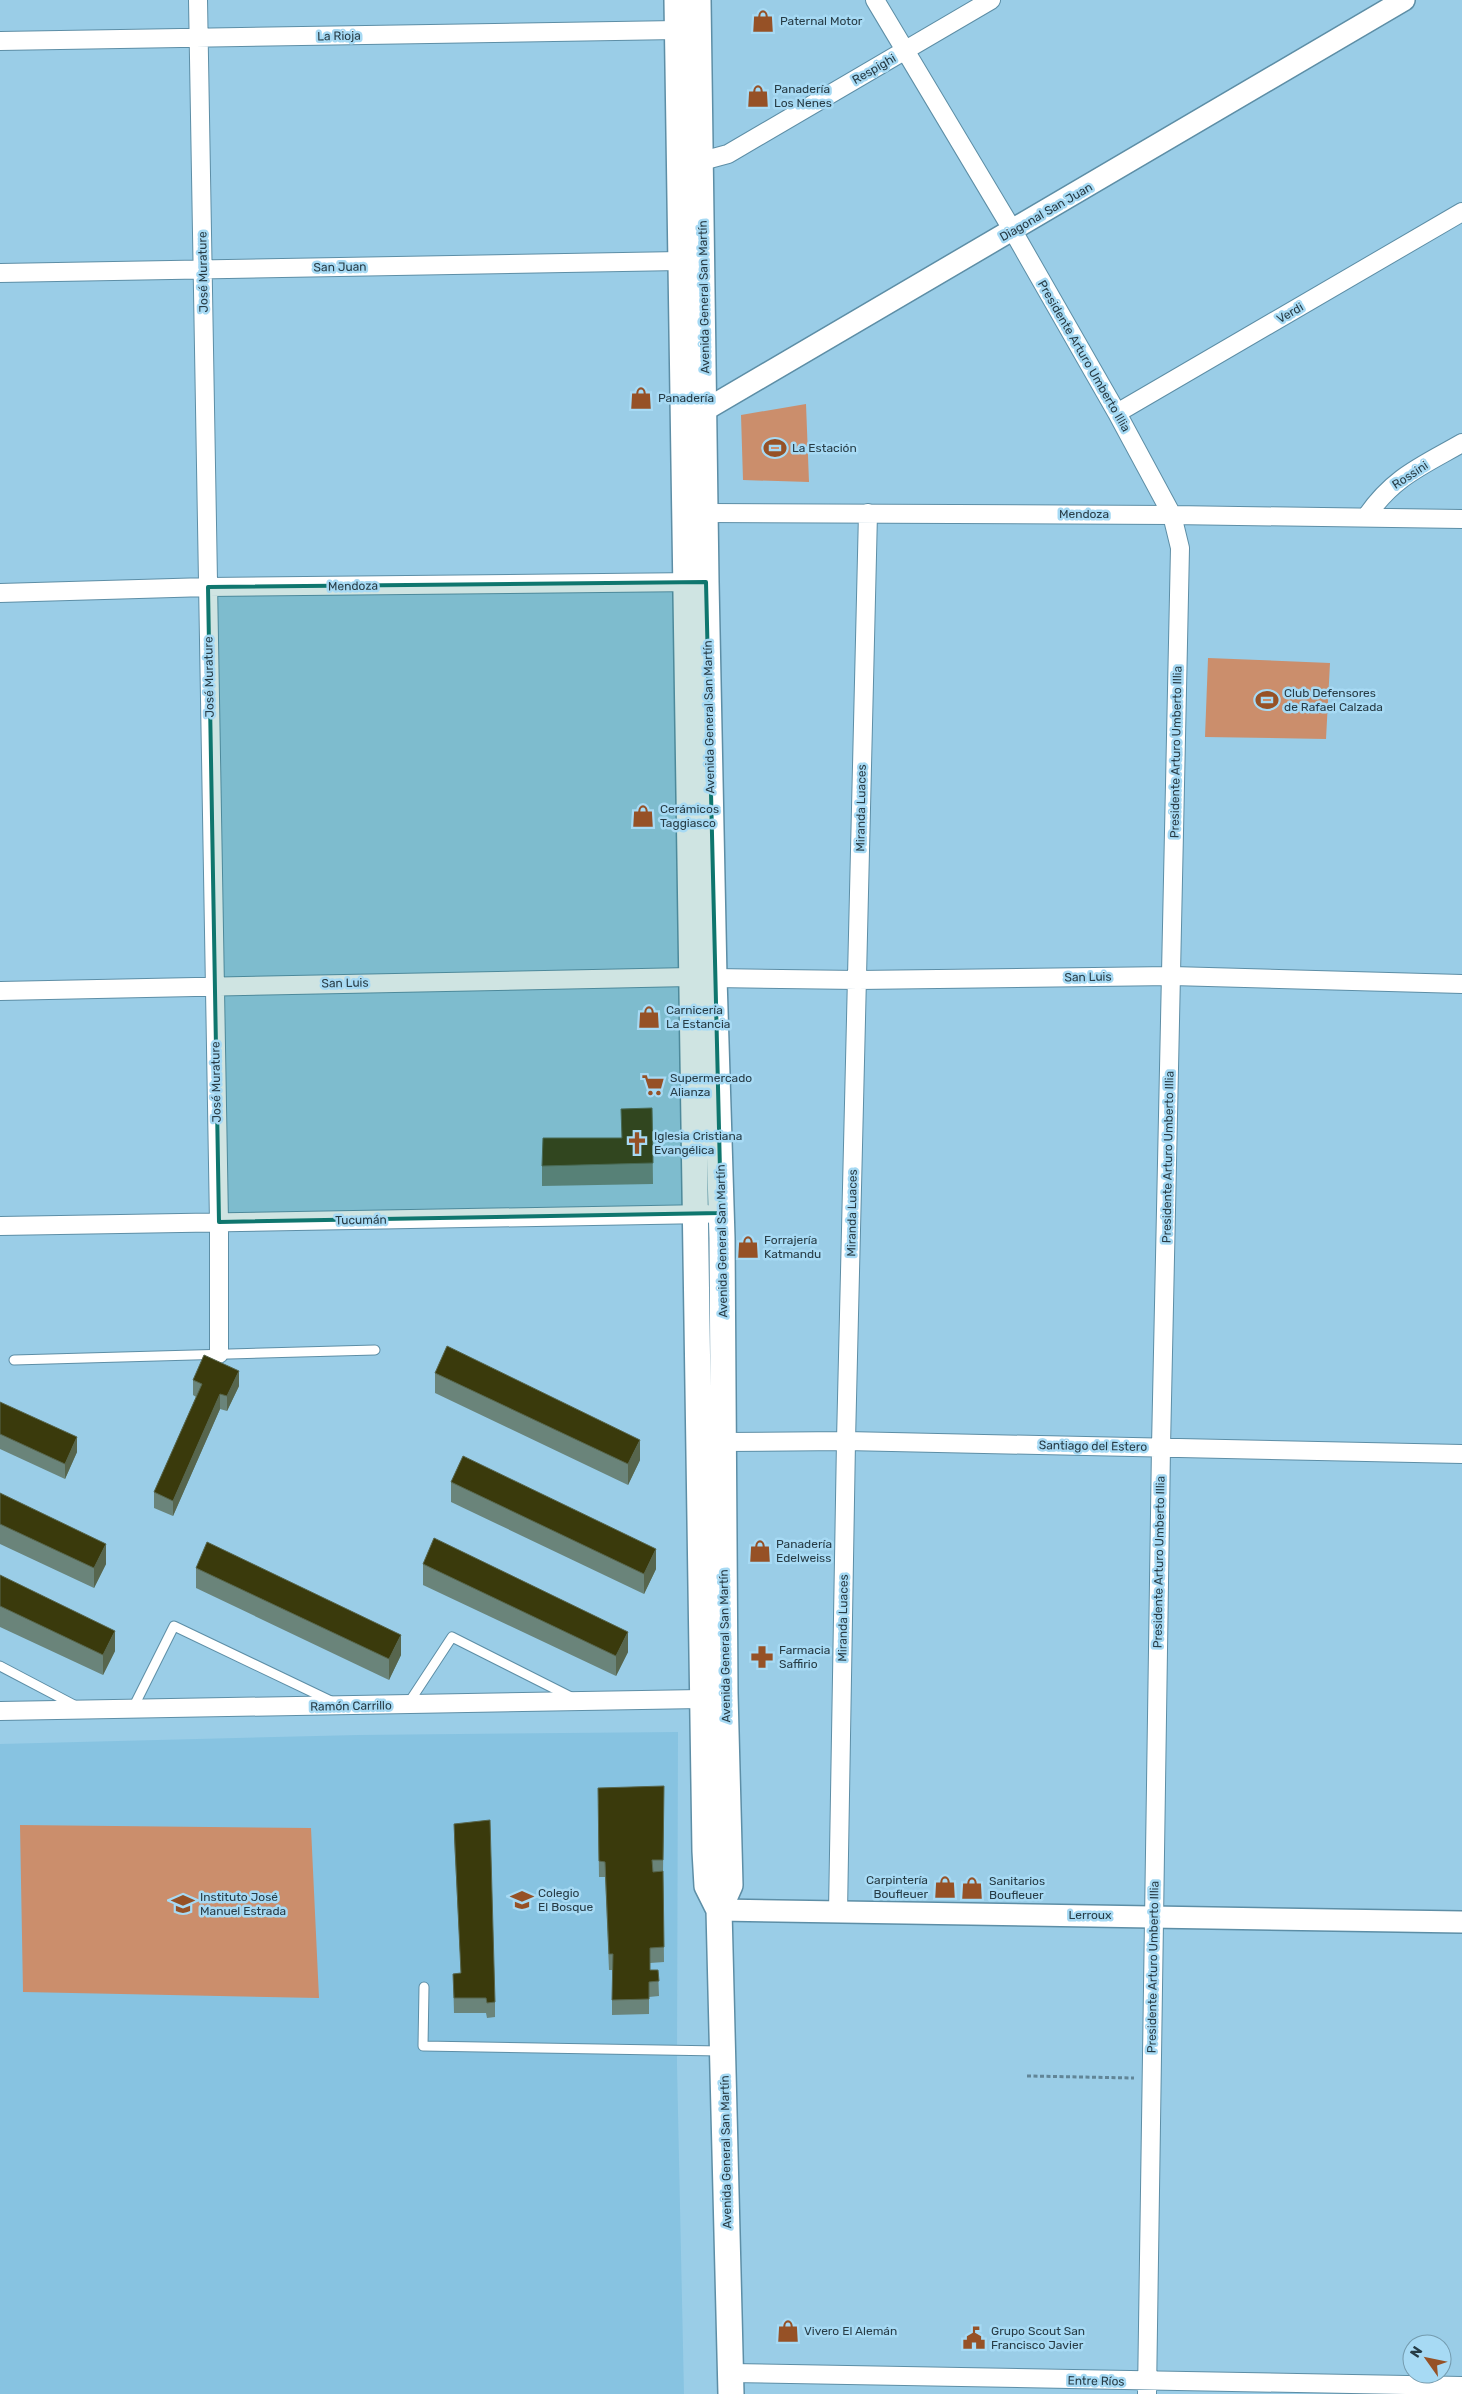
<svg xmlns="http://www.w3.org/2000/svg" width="1462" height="2394" font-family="Rubik,sans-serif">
  <rect width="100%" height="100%" fill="#9acde7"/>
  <path fill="#87c3e1" d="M678 1732 677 2065 684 2394H0V1744L358 1735Z"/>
  <path fill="#cb8e6c" d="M806 404 809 482 743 480 741 415Z
    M1208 658 1330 663 1326 739 1205 737Z
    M20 1825 311 1828 319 1998 23 1992Z"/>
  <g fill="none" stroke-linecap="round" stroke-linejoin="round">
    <defs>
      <path id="service" d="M14 1360 375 1350
        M0 1666 78 1707
        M408 1704 452 1637 571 1697
        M133 1708 174 1626 331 1701
        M424 1987 423 2046 721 2051"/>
      <path id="minor" d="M198 0 219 1222V1354
        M875 0 1013 231 1117 413 1172 515 1180 548 1161 1447 1147 2394
        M0 41 677 30
        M702 161 728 154 991 0
        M0 273 680 261
        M1117 413 1462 212
        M706 513 1172 515 1462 519
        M1366 517C1393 477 1422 466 1462 443
        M0 593 208 587 697 582
        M714 978 858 980 1172 976 1462 984
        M0 991 690 977
        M0 1226 707 1214
        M723 1442 846 1441 1462 1454
        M0 1711 701 1699
        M838 1913 846 1441 868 513
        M730 2373 1462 2386"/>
      <path id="tertiary" d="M689 416 705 410 1404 0
        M719 1910 1462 1922"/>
      <path id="secondary" d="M677 0 705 1851 707 1886 719 1910 731 2394
        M698 0 706 582 714 978 722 1238 725 1693 730 1885 719 1910"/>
    </defs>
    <use href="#service" stroke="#5d8ea6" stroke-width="11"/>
    <use href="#minor" stroke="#5d8ea6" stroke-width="20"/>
    <use href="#tertiary" stroke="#5d8ea6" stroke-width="24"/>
    <use href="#secondary" stroke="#5d8ea6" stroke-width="28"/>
    <path stroke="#618597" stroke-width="3" stroke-dasharray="4 2.5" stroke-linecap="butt" d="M1027 2076 1134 2078"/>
    <use href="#service" stroke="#fff" stroke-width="9"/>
    <use href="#minor" stroke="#fff" stroke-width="18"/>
    <use href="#tertiary" stroke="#fff" stroke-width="21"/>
    <use href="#secondary" stroke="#fff" stroke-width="25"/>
  </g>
  <path fill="#6a847a" d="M652 1108 653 1184 542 1186V1166L621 1138Z
    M435 1373 640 1460 628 1485 435 1393Z
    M193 1380 239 1386 227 1411 220 1409 173 1516 154 1508V1492L196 1397 193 1395Z
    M0 1402 77 1452 65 1479 0 1449Z
    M451 1482 656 1569 644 1594 451 1502Z
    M0 1493 106 1564 94 1588 0 1544Z
    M423 1564 628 1652 616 1676 423 1585Z
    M196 1568 401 1655 389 1680 196 1588Z
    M0 1575 115 1651 103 1675 0 1627Z
    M664 1786 663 1875 664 1962 650 1963V1970H658L659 1996 649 1997V2014L612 2015V1970H609L605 1877H599L598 1804Z
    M454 1824 495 2002V2017L487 2018 486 2013H454L453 1974 461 1973 454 1839Z"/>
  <path fill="#57664e" d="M239 1371V1386L227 1411V1396Z
    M220 1394V1409L173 1516V1501Z
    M77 1437V1452L65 1479V1464Z
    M640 1440V1460L628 1485V1464Z
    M106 1544V1564L94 1588V1568Z
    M656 1549V1569L644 1594V1574Z
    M115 1631V1651L103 1675V1655Z
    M628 1632V1652L616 1676V1656Z
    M401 1635V1655L389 1680V1659Z"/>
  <path fill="#3a3a0c" stroke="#57664e" d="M652 1108 653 1163 542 1166 543 1138H622L621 1109Z
    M447 1346 640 1440 628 1464 435 1373Z
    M204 1355 239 1371 227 1396 220 1394 173 1501 154 1492 202 1384 193 1380Z
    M0 1402 77 1437 65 1464 0 1434Z
    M463 1456 656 1549 644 1574 451 1482Z
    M0 1493 106 1544 94 1568 0 1524Z
    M434 1538 628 1632 616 1656 423 1564Z
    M207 1542 401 1635 389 1659 196 1568Z
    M0 1575 115 1631 103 1655 0 1606Z
    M664 1786 663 1860H652L653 1872 663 1871 664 1947 650 1948V1970H658L659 1981 649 1982V1999L612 2000 613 1954H609L605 1862 599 1861 598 1788Z
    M490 1820 495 2002 487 2003 486 1998H454L453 1974 461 1973 454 1824Z"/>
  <path fill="#0f766e" fill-opacity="0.2" stroke="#0f766e" stroke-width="4" stroke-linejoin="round" d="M706 582 721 1213 219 1222 208 587Z"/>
  <defs>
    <symbol id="shop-bare" viewBox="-9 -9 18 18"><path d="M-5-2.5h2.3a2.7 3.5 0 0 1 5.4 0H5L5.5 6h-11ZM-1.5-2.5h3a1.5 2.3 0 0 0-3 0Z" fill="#965126" stroke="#a7daf4" stroke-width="2.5" paint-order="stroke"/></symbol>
    <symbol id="stadium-bare" viewBox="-9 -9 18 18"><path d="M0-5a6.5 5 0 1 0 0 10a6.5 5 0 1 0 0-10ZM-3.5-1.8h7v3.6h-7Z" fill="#965126" stroke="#a7daf4" stroke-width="2.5" paint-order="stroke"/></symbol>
    <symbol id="supermarket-bare" viewBox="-9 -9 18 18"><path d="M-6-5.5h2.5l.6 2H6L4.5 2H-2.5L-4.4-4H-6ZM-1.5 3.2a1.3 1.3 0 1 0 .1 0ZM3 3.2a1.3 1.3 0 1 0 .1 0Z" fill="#965126" stroke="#a7daf4" stroke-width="2.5" paint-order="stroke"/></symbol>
    <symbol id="church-bare" viewBox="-9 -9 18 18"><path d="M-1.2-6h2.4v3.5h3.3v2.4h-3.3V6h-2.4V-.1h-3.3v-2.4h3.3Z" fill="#965126" stroke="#a7daf4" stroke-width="2.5" paint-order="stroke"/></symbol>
    <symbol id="pharmacy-bare" viewBox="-9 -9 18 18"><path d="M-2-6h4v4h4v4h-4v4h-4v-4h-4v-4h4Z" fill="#965126" stroke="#a7daf4" stroke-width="2.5" paint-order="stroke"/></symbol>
    <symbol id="school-bare" viewBox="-9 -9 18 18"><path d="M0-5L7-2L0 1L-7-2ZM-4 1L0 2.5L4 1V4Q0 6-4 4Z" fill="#965126" stroke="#a7daf4" stroke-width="2.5" paint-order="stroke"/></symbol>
    <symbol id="civic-bare" viewBox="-9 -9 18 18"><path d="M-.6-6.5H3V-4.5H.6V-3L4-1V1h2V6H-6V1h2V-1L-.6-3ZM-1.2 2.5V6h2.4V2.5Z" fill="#965126" stroke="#a7daf4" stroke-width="2.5" paint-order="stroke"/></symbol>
  </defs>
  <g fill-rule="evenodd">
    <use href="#shop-bare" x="747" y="5" width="32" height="32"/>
    <use href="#shop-bare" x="742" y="80" width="32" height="32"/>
    <use href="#shop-bare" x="625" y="382" width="32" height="32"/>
    <use href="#stadium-bare" x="759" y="432" width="32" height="32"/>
    <use href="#stadium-bare" x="1251" y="684" width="32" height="32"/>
    <use href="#shop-bare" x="627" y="800" width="32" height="32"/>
    <use href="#shop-bare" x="633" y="1001" width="32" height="32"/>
    <use href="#supermarket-bare" x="637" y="1069" width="32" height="32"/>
    <use href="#church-bare" x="621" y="1127" width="32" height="32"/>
    <use href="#shop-bare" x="732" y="1231" width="32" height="32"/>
    <use href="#shop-bare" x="744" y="1535" width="32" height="32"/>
    <use href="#pharmacy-bare" x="746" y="1641" width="32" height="32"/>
    <use href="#shop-bare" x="929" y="1871" width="32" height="32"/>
    <use href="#shop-bare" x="956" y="1872" width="32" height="32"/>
    <use href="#school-bare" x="506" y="1884" width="32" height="32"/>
    <use href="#school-bare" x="167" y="1888" width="32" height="32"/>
    <use href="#shop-bare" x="772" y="2315" width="32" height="32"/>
    <use href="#civic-bare" x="958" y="2322" width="32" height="32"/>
  </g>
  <g text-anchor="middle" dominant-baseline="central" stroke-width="5" stroke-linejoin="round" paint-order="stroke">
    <g font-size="12" fill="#273c46" stroke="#a7daf4" text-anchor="start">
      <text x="780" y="21">Paternal Motor</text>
      <text x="774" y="89">Panadería<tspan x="774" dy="14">Los Nenes</tspan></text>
      <text x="658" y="398">Panadería</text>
      <text x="792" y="448">La Estación</text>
      <text x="1284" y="693">Club Defensores<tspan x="1284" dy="14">de Rafael Calzada</tspan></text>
      <text x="660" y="809">Cerámicos<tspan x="660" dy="14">Taggiasco</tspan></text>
      <text x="666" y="1010">Carnicería<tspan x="666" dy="14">La Estancia</tspan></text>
      <text x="670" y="1078">Supermercado<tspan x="670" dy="14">Alianza</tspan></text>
      <text x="654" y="1136">Iglesia Cristiana<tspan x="654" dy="14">Evangélica</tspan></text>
      <text x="764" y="1240">Forrajería<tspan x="764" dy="14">Katmandu</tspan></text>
      <text x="776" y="1544">Panadería<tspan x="776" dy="14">Edelweiss</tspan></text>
      <text x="779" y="1650">Farmacia<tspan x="779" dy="14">Saffirio</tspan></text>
      <text x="928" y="1880" text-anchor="end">Carpintería<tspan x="928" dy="14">Boufleuer</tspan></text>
      <text x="989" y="1881">Sanitarios<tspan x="989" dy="14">Boufleuer</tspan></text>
      <text x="538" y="1893">Colegio<tspan x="538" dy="14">El Bosque</tspan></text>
      <text x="200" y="1897">Instituto José<tspan x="200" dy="14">Manuel Estrada</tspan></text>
      <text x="804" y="2331">Vivero El Alemán</text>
      <text x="991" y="2331">Grupo Scout San<tspan x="991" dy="14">Francisco Javier</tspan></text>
    </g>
    <g font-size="12" fill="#273c46" stroke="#a7daf4">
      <text transform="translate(339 36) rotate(-1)">La Rioja</text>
      <text transform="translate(874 69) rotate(-30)">Respighi</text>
      <text transform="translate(1046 212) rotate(-30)">Diagonal San Juan</text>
      <text transform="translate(340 267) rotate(-1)">San Juan</text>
      <text transform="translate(203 272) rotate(-91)">José Murature</text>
      <text transform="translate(704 297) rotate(-91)">Avenida General San Martín</text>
      <text transform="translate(1290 313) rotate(-30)">Verdi</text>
      <text transform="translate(1084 356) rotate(60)">Presidente Arturo Umberto Illia</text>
      <text transform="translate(1410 475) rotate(-33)">Rossini</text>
      <text x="1084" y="514">Mendoza</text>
      <text transform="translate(353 586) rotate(-1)">Mendoza</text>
      <text transform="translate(209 677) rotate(-91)">José Murature</text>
      <text transform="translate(709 717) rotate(-91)">Avenida General San Martín</text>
      <text transform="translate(1176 752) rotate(-89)">Presidente Arturo Umberto Illia</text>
      <text transform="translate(861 808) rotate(-89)">Miranda Luaces</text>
      <text transform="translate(1088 977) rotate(-1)">San Luis</text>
      <text transform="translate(345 983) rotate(-1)">San Luis</text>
      <text transform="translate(216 1082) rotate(-91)">José Murature</text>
      <text transform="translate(1168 1157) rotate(-89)">Presidente Arturo Umberto Illia</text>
      <text transform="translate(852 1213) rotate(-89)">Miranda Luaces</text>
      <text transform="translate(361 1220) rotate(-1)">Tucumán</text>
      <text transform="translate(722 1241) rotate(-91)">Avenida General San Martín</text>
      <text transform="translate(1093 1446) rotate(1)">Santiago del Estero</text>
      <text transform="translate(1159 1562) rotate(-89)">Presidente Arturo Umberto Illia</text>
      <text transform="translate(843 1618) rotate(-89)">Miranda Luaces</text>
      <text transform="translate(725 1646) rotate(-91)">Avenida General San Martín</text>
      <text transform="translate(351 1706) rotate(-1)">Ramón Carrillo</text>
      <text x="1090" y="1915">Lerroux</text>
      <text transform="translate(1153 1967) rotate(-89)">Presidente Arturo Umberto Illia</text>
      <text transform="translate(726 2152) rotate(-91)">Avenida General San Martín</text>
      <text transform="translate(1096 2381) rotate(1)">Entre Ríos</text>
    </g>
  </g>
  <g transform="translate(1427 2359) rotate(303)"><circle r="24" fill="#a7daf4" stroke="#749bae"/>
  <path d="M0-4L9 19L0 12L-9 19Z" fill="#965126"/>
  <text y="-8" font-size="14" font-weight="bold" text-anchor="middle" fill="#273c46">N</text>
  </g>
</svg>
